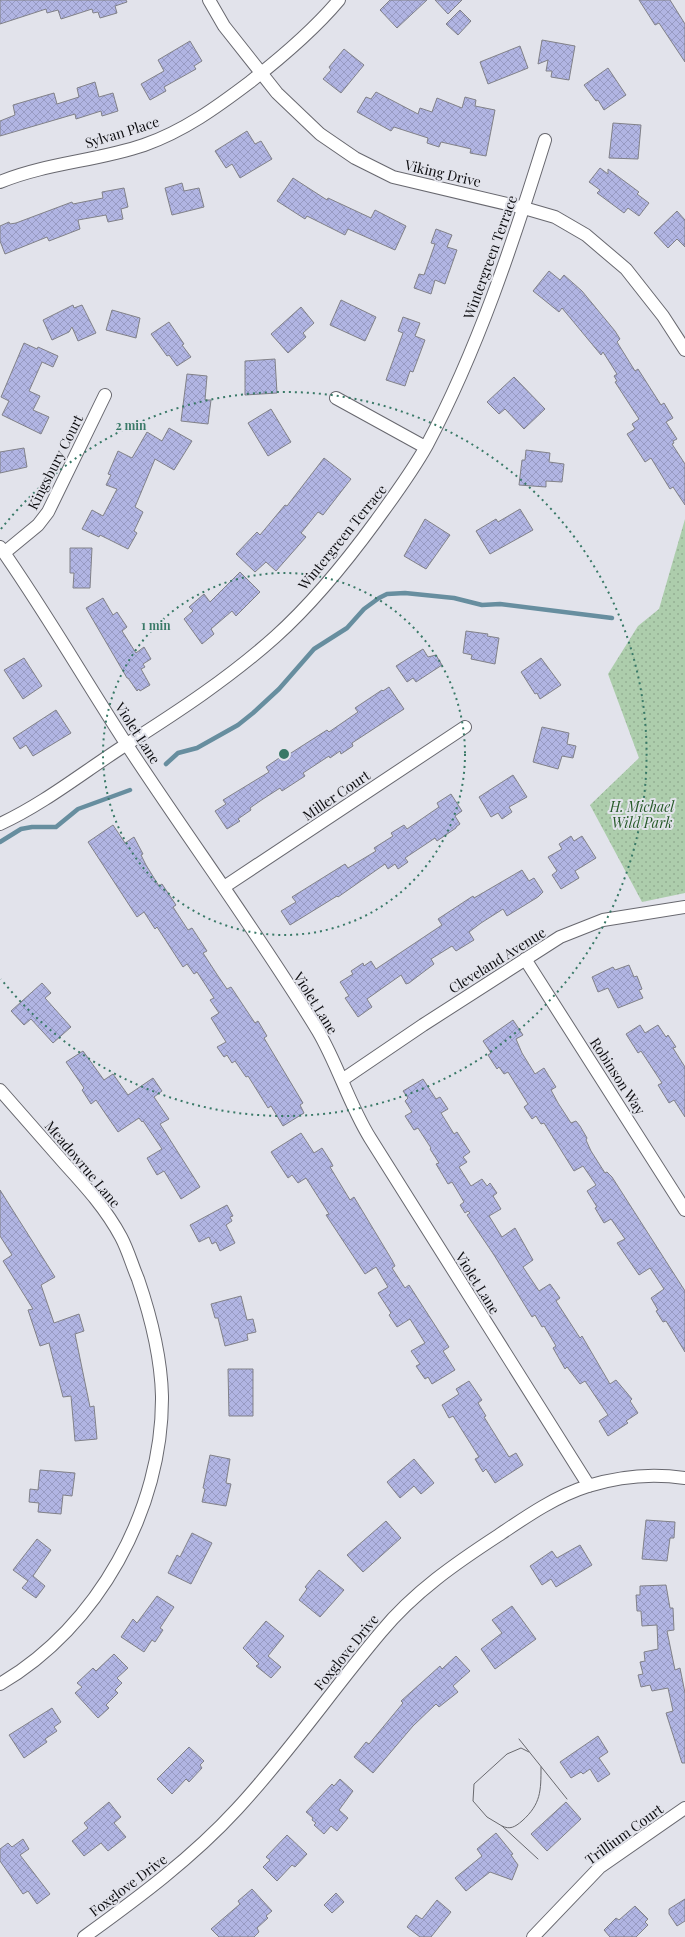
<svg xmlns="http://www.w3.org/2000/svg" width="685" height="1937" font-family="'Playfair Display',serif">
  <defs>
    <pattern id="green-dots" width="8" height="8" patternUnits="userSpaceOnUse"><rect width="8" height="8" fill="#adcdac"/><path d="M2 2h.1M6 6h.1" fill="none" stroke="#94af93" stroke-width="1.8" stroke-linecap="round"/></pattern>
    <pattern id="building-cross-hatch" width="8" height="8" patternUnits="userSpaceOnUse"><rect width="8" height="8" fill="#b1b5e3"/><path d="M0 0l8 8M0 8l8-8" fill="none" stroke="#979ac2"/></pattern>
  </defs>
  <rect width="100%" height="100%" fill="#e2e3eb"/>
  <path fill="url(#green-dots)" d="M685 519V893L642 902 590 805 639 758 608 674 638 626 659 609Z"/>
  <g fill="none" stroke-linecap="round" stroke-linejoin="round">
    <path stroke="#678e9f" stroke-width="4.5" d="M166 764 178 753 197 748 238 725 253 713 279 689 314 649 347 628 364 609 379 598 387 594 405 593 454 598 482 605 500 604 612 618
      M0 842 21 829 32 827H56L78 809 130 790"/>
  </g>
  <path fill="url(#building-cross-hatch)" stroke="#818188" d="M0 0H126L127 2 115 6 117 13 100 18 98 12 93 13 92 9 61 19 58 10 47 13 46 9 0 24Z
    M390 0H427L397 28 380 10Z
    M435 0H462L448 14Z
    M639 0H670L685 24V62L659 23 655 25Z
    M460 10 471 21 458 35 446 24Z
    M542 40 575 46 569 80 551 77 552 71H546L548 60 538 64Z
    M190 41 202 61 194 66 196 69 164 87 166 91 150 100 141 84 164 71 158 60Z
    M520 46 528 68 488 84 480 62Z
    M344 49 364 65 341 93 323 79 331 70 329 67Z
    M608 68 626 95 604 110 598 100 596 101 584 85Z
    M95 82 99 97 113 93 118 111 102 116 101 111 76 119 75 114 0 136V121L15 115 13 105 54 93 57 104 79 97 77 88Z
    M376 92 418 114 420 108 432 112 437 98 462 108 465 97 476 100 475 106 495 110 486 156 470 153 471 149 463 147 441 142 439 147 427 143 428 138 394 127 391 131 357 112 366 97 371 99Z
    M613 123 641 125 638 159 609 158Z
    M247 131 255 144 261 141 272 159 240 178 232 164 226 168 215 151Z
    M600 168 608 174V169L639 192 637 194 649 203 639 216 628 208 624 213 597 193 600 190 589 182Z
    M293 178 327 200 328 198 371 218 375 210 406 226 395 250 348 229 345 235 307 216 305 219 277 201Z
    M182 183 184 191 199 188 204 207 172 215 165 188Z
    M124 188 128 207 121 209 123 219 108 222 106 215 78 220 80 229 49 241 47 237 5 254 0 241V226L9 222 10 224 16 223 72 202 73 204 103 198 102 192Z
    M677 211 685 220V247L677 239 668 248 654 233Z
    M436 229 452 235 447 247 457 250 445 284 435 280 431 294 414 288 419 274 424 275 435 244 431 243Z
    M549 271 560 280 564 275 582 291 615 331 620 339 617 342 635 371 638 369 661 405 664 403 673 418 666 422 677 439 673 441 674 443 672 444 685 464V505L673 487 670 489 651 458 645 462 627 434 635 429 632 424 639 419 615 382 617 381 614 376 617 374 603 352 601 355 562 308 559 312 533 291Z
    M341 300 376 317 365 341 330 325Z
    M73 305 74 308 82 305 96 333 78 341 72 327 69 332 52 340 43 320Z
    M301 307 314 323 303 333 306 337 288 353 271 334Z
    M112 310 140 318 136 338 106 330Z
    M403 317 420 323 415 336 425 340 413 372 410 371 405 386 386 380 403 333 398 331Z
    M169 322 184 344 182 345 191 357 177 366 169 355 167 356 151 334Z
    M24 343 37 349 38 347 58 356 53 367 42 362 29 391 40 396 33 410 49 417 41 434 2 415 9 401 1 397Z
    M275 359 277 393 245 395V361Z
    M187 374 207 376 205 400H211L208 424 181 421Z
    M514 377 545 409 524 429 505 409 499 414 487 402Z
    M271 409 291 442 268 456 248 423Z
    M169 428 192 441 174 470 155 459 135 507 143 512 134 531 137 533 128 549 100 535 99 537 82 529 92 510 103 516 117 489 106 485 111 475 108 474 118 451 132 458 147 432 162 441Z
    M24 448 27 467 0 473V452Z
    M526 450 550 453 549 462 564 464 562 482 546 481V487L519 485 522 460H525Z
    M324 458 351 479 323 515 318 512 301 533 306 537 276 571 266 562 255 572 236 554 257 532 260 535 285 505 287 506Z
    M520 509 533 530 490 554 476 531 496 519 498 522Z
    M425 519 450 535 426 569 404 556Z
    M70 548H92L90 588H73L74 573H70Z
    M240 572 260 592 236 616 232 611 211 629 214 634 202 644 184 619 193 611 189 607 204 594 210 602Z
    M103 598 113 615 117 612 127 627 122 631 136 653 144 647 151 659 143 664 145 667 141 669 150 685 140 691 139 689 137 691 128 678H127L86 608Z
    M466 631 488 634 487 636 499 638 495 664 471 659 472 655 463 653Z
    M423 649 428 657 436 655 442 665 416 682 413 678 407 682 396 666Z
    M24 658 42 686 23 699 4 670Z
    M541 658 561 685 540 699 537 693 535 694 521 672Z
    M389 687 404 709 352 743 353 746 341 754 340 751 330 758 329 756 303 773 305 776 282 791 280 788 260 801 250 808 251 810 238 819 240 821 227 829 215 811 226 804 223 800 269 772 266 767 285 754V756L291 753 327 730 329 732 358 712 355 708 382 690 383 691Z
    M56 710 71 733 33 756 26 745 20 749 13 738Z
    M542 727 569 733 567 744 576 746 573 758 562 756 558 769 533 762Z
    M513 775 527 797 509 807 512 812 502 819 498 813 491 817 479 797Z
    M451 794 462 811 455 816 460 824 456 827V828L437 841 435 838 405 858 408 862 398 869 395 864 388 869 385 864 338 897 337 896 290 925 281 911 296 902 292 897 345 864 348 868 376 851 374 848 393 836 391 833 404 825 407 829 439 807 437 803Z
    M113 825 125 843 134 837 143 854 141 855 146 865 159 886 162 884 176 905 173 907 188 930 192 928 207 951 203 953 218 976 227 989 231 987 255 1023 258 1021 267 1036 264 1038 303 1103 300 1105 304 1113 283 1126 271 1106 268 1108 248 1076 246 1077 235 1061 232 1063 227 1055 224 1057 217 1047 226 1042 211 1018 219 1013 210 1000 214 998 197 972 194 974 187 964 183 967 157 927 155 929 144 912 137 917 88 842Z
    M571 836 574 841 582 836 596 858 575 871 579 878 561 889 552 875 557 871 548 857 562 849 559 844Z
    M522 870 529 881 534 878 543 892 538 897 507 916 503 909 481 923 469 932 474 940 456 951 452 946 431 959 434 964 409 983 406 984 401 975 367 999 372 1007 358 1017 345 998 349 996 340 982 353 974 351 971 363 963 364 966 371 961 376 969 442 925 438 919 473 896 474 898Z
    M629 965 634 977 637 976 642 989 639 990 643 998 618 1008 608 988 598 992 592 977 613 967 615 970Z
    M42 983 51 993 45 998 71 1027 53 1043 31 1019 24 1025 11 1011Z
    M513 1020 523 1035 516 1039 522 1053 535 1074 544 1068 547 1073 556 1087 551 1090 558 1103 571 1123 576 1121 580 1126 587 1138 586 1140 591 1151 605 1173 607 1172 612 1177 685 1291V1352L666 1321 663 1322 656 1311 658 1310 651 1298 664 1289 650 1268 639 1275 617 1243 625 1239 611 1219 604 1223 595 1208 597 1207 587 1191 596 1185 583 1166 574 1171 544 1123 541 1124 536 1116 532 1119 524 1107 528 1104 508 1072 504 1074 499 1067 497 1069 488 1055 491 1053 483 1041Z
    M640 1025 645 1033 658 1025 666 1037 668 1035 676 1047 673 1048 685 1067V1117L674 1100 669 1103 658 1085 662 1083 641 1051 638 1053 626 1034Z
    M83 1051 104 1080 113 1074 128 1095 153 1078 162 1091 154 1097 169 1119 160 1124 200 1187 181 1199 164 1171 157 1175 147 1158 162 1149 143 1121 142 1122 139 1118 118 1132 96 1100 91 1104 82 1090 84 1088 66 1062Z
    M423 1079 436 1099 440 1097 448 1109 441 1113 454 1134 457 1132 470 1152 463 1157 467 1162 459 1167 471 1186 482 1179 487 1186 490 1183 497 1193 493 1196 501 1209 489 1216 502 1237 515 1228 533 1260 523 1267 539 1291 550 1284 560 1298 556 1301 580 1338 582 1336 610 1384 616 1380 632 1399 630 1401 638 1413 626 1421 628 1423 608 1436 599 1421 608 1415 585 1381 580 1384 567 1367 565 1369 553 1348 556 1346 544 1326 542 1327 535 1315 532 1317 494 1255 467 1215 470 1213 468 1211 465 1213 460 1205 464 1202 452 1182 448 1184 436 1164 439 1163 430 1149 431 1148 418 1128 414 1130 405 1116 412 1112 405 1101 408 1098 403 1091Z
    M301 1133 314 1153 322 1148 331 1162 333 1166 330 1167 350 1200 354 1197 392 1260 395 1266 392 1268 405 1288 409 1285 449 1347 443 1351 455 1370 432 1384 428 1377 425 1379 416 1366 420 1364 411 1351 425 1343 410 1319 397 1327 389 1315 391 1313 378 1293 388 1287 376 1267 365 1274 326 1215 329 1214 306 1178 298 1183 292 1175 288 1178 271 1152Z
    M0 1190 55 1277 41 1285 54 1323 79 1314 84 1331 75 1334 90 1407 94 1406 97 1439 75 1441 71 1396 63 1397 49 1343 40 1346 28 1310 33 1309 3 1261 12 1255 0 1236Z
    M227 1205 233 1216 230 1217 232 1221 226 1225 235 1243 220 1251 216 1242 212 1244 209 1237 199 1242 190 1225Z
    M241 1296 247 1320 253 1319 256 1332 247 1334 248 1340 225 1346 218 1318H215L211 1304Z
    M228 1369H253V1416H229Z
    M469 1381 482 1400 478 1403 486 1416 484 1417 509 1457 516 1453 523 1465 495 1483 486 1469 483 1472 475 1459 479 1457 453 1416 449 1418 442 1405 459 1394 456 1389Z
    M210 1455 230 1459 226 1483 231 1484 226 1506 202 1502 205 1489 203 1488Z
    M414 1459 434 1483 421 1494 414 1486 400 1498 387 1482Z
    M40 1470 75 1473 72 1496 63 1495 61 1514 38 1512 39 1503 29 1502 30 1489 38 1490Z
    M646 1520 675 1522 674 1538H670L667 1561 642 1559Z
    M386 1521 401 1538 363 1572 347 1555Z
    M192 1533 212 1543 191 1584 168 1573 177 1555 180 1557Z
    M37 1539 51 1550 33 1576 45 1586 36 1598 22 1588 28 1581 13 1570Z
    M580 1545 592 1565 556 1587 551 1579 542 1585 530 1566 552 1551 557 1558Z
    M319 1570 344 1590 320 1617 299 1600 307 1589 305 1587Z
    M666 1585 670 1608H673L674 1630 667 1631 675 1670 680 1668 685 1693V1763H682L666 1713 673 1711 668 1688 652 1691 650 1685 641 1687 638 1675 643 1674 640 1662 645 1661 644 1652 658 1649 657 1625 642 1626 641 1611H637L636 1595H640V1586Z
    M157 1596 174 1607 160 1628 163 1630 155 1642 152 1640 144 1652 121 1637 133 1619 137 1623Z
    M512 1606 536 1639 495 1669 481 1649 502 1633 492 1620Z
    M266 1621 284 1636 268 1656 281 1667 271 1678 256 1666 259 1664 243 1648Z
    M114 1654 128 1668 117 1678 122 1683 115 1690 118 1693 106 1705 109 1708 98 1718 75 1693 82 1687 77 1683 93 1668 96 1671Z
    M456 1656 470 1671 453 1686 458 1692 439 1707 436 1704 413 1726 373 1773 354 1757 366 1742 369 1744 403 1703 401 1701 440 1666 442 1669Z
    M52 1708 61 1722 54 1727 57 1731 45 1739 47 1742 24 1758 9 1735Z
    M598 1736 608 1752 599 1758 610 1774 598 1782 590 1769 583 1774 581 1772 571 1778 560 1762Z
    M189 1747 204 1761 200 1765 202 1768 189 1782 186 1779 172 1794 157 1779Z
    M340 1779 353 1791 339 1810 348 1818 337 1831 331 1826 324 1834 314 1825 316 1823 312 1820 313 1818 306 1812 332 1784 334 1786Z
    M109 1802 121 1817 114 1823 126 1837 108 1851 101 1843 84 1856 72 1841 88 1828 84 1823Z
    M566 1802 581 1819 547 1851 531 1834Z
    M496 1833 513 1854 511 1855 518 1865 512 1880 490 1872 466 1891 455 1878 482 1856 477 1849Z
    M287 1835 307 1854 295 1867 292 1865 277 1881 263 1867 270 1860 266 1857Z
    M23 1839 29 1849 20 1855 50 1894 37 1904 28 1891 23 1894 0 1861V1849L8 1843 12 1847Z
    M252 1889 272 1911 266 1916 268 1918 257 1928 259 1932 254 1937H219L211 1929 240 1904 238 1901Z
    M336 1893 344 1902 332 1913 324 1905Z
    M685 1899V1921L677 1926 669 1914V1909Z
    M437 1900 451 1912 431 1937H420L407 1927 416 1915 422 1919Z
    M635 1906 648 1919 645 1922 648 1925 636 1937H610L604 1930 616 1918 619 1920Z"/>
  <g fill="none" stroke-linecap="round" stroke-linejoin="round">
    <defs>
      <path id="street" d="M209 0 224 26 277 93 320 134 355 158 393 177 524 208 555 217 586 235 626 269 663 316 685 350
        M0 182C46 163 97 161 144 145 184 131 217 107 250 82 282 57 313 31 339 0
        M336 398 425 447
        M0 547C45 611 84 679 127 745 190 841 258 933 318 1031 338 1065 349 1104 370 1138L589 1486
        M4 553 38 525 48 512 105 395
        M0 824C44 804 86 770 127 744 179 711 229 678 275 637 313 603 346 562 376 521 394 496 412 472 427 445 478 349 513 243 545 140
        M224 887 465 727
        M525 959 685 1210
        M342 1080 423 1025 560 937 603 920 685 907
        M0 1090C22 1115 44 1140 65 1164 86 1187 106 1209 121 1237 128 1250 132 1265 138 1279 151 1317 161 1355 162 1396 163 1509 98 1627 0 1684
        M84 1937C138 1898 192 1858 237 1809 289 1753 332 1690 381 1632 414 1592 456 1563 499 1535 527 1516 556 1496 588 1486 620 1476 652 1473 685 1478
        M533 1937 600 1867 685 1808"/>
    </defs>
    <use href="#street" stroke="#68686f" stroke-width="14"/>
    <use href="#street" stroke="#fff" stroke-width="12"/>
    <path stroke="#69696e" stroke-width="1" d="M519 1739 567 1799
      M529 1752 521 1748 507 1754 474 1784 473 1801 487 1817 502 1826 538 1859
      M502 1826C510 1830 515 1827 522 1821 541 1804 541 1791 541 1767"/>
  </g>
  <g fill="none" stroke="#397967" stroke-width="2" stroke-dasharray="2 4">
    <circle cx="284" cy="754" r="181"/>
    <path d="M1 529A362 362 0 1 1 1 979"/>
  </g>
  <g text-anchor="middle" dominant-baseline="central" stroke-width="4" stroke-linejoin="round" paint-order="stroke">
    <g font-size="14" fill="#0d0d10" stroke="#e2e3eb">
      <text transform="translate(122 132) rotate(-17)">Sylvan Place</text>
      <text transform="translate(443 173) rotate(13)">Viking Drive</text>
      <text transform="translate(490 257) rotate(-70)">Wintergreen Terrace</text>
      <text transform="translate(55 462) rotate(-63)">Kingsbury Court</text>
      <text transform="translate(342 537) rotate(-51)">Wintergreen Terrace</text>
      <text transform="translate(138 733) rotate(57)">Violet Lane</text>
      <text transform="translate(336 795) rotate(-34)">Miller Court</text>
      <text transform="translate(497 960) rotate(-32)">Cleveland Avenue</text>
      <text transform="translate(316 1003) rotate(58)">Violet Lane</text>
      <text transform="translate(618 1076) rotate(57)">Robinson Way</text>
      <text transform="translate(83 1164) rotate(50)">Meadowrue Lane</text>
      <text transform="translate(478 1283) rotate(58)">Violet Lane</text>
      <text transform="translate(346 1652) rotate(-51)">Foxglove Drive</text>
      <text transform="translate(624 1834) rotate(-36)">Trillium Court</text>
      <text transform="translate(128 1885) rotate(-37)">Foxglove Drive</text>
    </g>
    <g font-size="14" font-style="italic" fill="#275a29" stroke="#e2e3eb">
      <text x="642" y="806">H. Michael<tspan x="642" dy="16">Wild Park</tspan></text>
    </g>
  </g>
  <circle cx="284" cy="754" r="6" fill="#397967" stroke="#e2e3eb" stroke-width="2"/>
  <g font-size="12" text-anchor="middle" font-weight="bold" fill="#397967" stroke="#e2e3eb" stroke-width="4" stroke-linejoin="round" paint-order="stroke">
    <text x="131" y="430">2 min</text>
    <text x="156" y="630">1 min</text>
  </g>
</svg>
